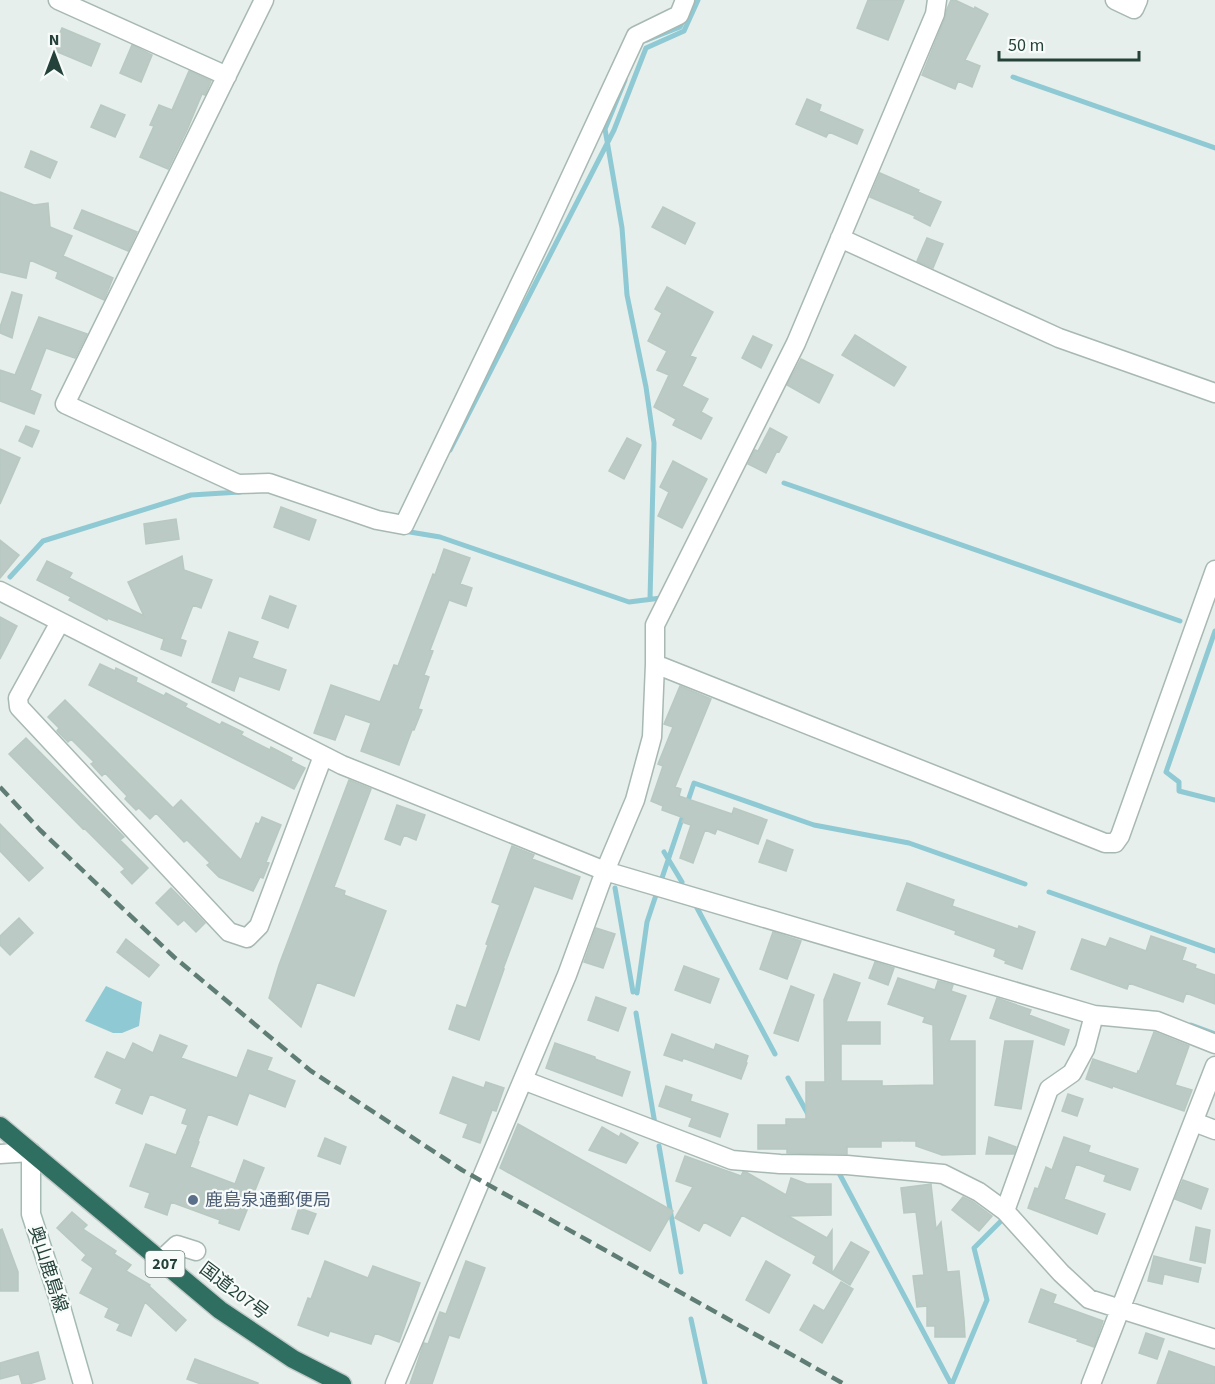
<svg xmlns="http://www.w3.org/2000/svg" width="1215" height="1384" font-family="'Source Sans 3','Noto Sans JP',sans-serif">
  <rect width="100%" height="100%" fill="#e6efeb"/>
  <path fill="#8ec9d4" d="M106 986 142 1002 139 1026 122 1033H113L85 1021Z"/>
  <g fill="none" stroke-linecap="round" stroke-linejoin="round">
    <path stroke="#8ec9d4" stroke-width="5" d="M647 40 680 27 684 18
      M1013 77 1215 148
      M625 80 605 129 622 228 627 295 646 387 654 443 650 599
      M450 450 614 130 646 48 684 31 698 0
      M784 483 1180 621
      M404 531 440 537 629 602 661 598 662 597
      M10 577 43 541 191 495 240 492
      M1215 631 1166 772 1179 782V791L1215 800
      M664 852 682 882
      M662 878 694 783 814 825 909 843 1025 884
      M615 888 633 992
      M1049 892 1215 951
      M696 906 775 1054
      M637 993 647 922 656 895
      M636 1013 655 1124
      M1191 1025 1215 1034
      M788 1078 809 1116
      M659 1146 681 1272
      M839 1173 951 1384
      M691 1319 705 1384
      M952 1384 987 1300 974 1248 1003 1219"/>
  </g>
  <path fill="#bbcac4" stroke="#b8c9c2" stroke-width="1.5" d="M868 0H904L888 40 857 28Z
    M951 0H955L974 9 975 7 988 14 965 60 980 66 972 87 958 81 955 89 922 75 945 18 947 9Z
    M62 28 100 44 91 66 53 50Z
    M132 45 152 55 141 82 120 73Z
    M189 71 211 81 205 95 202 94 187 130 168 169 140 157 154 126 150 125 159 105 172 110Z
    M807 99 821 105 819 111 863 130 857 144 829 132 826 137 796 124Z
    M101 105 125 115 115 137 91 127Z
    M31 151 57 162 50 178 25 167Z
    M880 173 919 190 918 192 941 202 930 226 914 218 915 216 870 197Z
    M0 192 34 205 48 203 50 227 72 236 63 256 113 278 104 300 56 278 58 272 30 260 26 278 0 272Z
    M663 207 695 223 685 244 652 227Z
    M82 210 137 232 128 251 74 228Z
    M927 238 943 244 933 268 917 261Z
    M667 287 713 312 690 356 696 358 682 386 708 399 701 412 712 418 701 439 673 425 676 419 654 407 669 375 657 370 667 351 648 341 662 313 655 309Z
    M12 292 22 295 12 338 0 333V327Z
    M39 317 87 334 75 358 46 348 30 390 41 395 34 414 0 401V370L15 375Z
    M855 335 906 367 894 386 842 355Z
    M753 336 772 345 761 368 742 358Z
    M801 359 833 375 819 403 787 385Z
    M26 426 39 431 32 447 19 441Z
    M770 428 787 437 779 452 777 451 766 473 748 464 755 450 758 451Z
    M627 438 641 445 624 479 609 471Z
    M0 449 20 458 0 504Z
    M673 461 707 479 682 528 658 516 669 492 660 487Z
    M281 507 316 520 309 540 274 527Z
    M176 519 179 539 146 544 144 524Z
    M0 540 19 555 0 578Z
    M444 549 470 558 460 584 472 588 466 606 449 600 430 650 433 651 424 675 429 677 418 709 422 710 414 730H412L399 765 361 751 371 723 345 714 335 740 314 733 331 685 380 702 394 665 398 666 433 574 435 575Z
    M182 556 184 570 212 580 201 608 193 605 180 639 186 641 181 656 161 649 164 639 107 618V620L69 600 71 597 37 580 47 561 72 573 69 578 144 616 128 582Z
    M270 596 296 606 288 628 262 618Z
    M0 617 17 626 0 659Z
    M229 632 258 642 252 658 286 670 279 690 239 676 234 691 212 682Z
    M100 664 115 671 116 668 124 672 137 678 136 682 164 696 166 693 187 704 185 707 220 725 222 722 243 732 241 735 270 750 271 747 292 758 291 761 305 768 294 789 89 685Z
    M680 686 711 699 675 787 681 789 679 796 732 814 734 808 767 820 758 844 717 829 715 834 705 830 693 863 680 858 691 825 682 822 684 818 662 810 663 806 651 801 663 766 658 764 673 727 664 724Z
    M65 700 173 808 181 800 241 860 256 823 259 824 262 817 281 825 266 862 269 863 263 878 260 877 253 891 219 877 207 865 210 863 187 840 184 842 156 813 150 819 139 808 136 810 125 799 127 796 105 773 102 776 91 764 94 762 71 739 68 742 57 731 59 728 48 717Z
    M26 738 124 837 120 840 148 868 132 884 121 872 125 869 84 828 83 829 9 754Z
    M349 780 371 789 334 887 345 891 344 895 386 911 354 996 317 982 301 1027 269 998 279 965Z
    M397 805 425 815 416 840 404 835 400 845 385 839Z
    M0 824 43 868 29 881 0 851Z
    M767 840 793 850 786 871 759 862Z
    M512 846 534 855 532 859 580 877 572 899 534 886 503 969H504L479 1040 449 1029 457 1005 466 1008 488 945 486 944 500 905 492 902Z
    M907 883 954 900 952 906 1018 929 1019 926 1035 932 1022 969 1005 963 1006 961 994 956 996 949 955 934 956 931 897 910Z
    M171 888 205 923 196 932 184 920 178 925 156 903Z
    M19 918 33 933 10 955 0 945V936Z
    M596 928 615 934 603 968 584 962Z
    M773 932 801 941 787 979 760 969Z
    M1151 936 1186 948 1182 960 1196 965 1195 968 1215 975V1004L1186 993 1183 1002 1129 983 1127 989 1071 969 1082 939 1106 947 1110 938 1146 951Z
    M126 939 159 965 149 977 117 952Z
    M875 962 894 968 888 985 869 978Z
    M684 966 719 979 710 1003 675 990Z
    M834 974 860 983 846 1022H880V1044H841V1081H882V1086L934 1085 933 1025 923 1022 925 1017 888 1004 898 978 935 990 938 981 953 985 951 991 966 996 949 1041H975V1154L942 1155 916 1146V1141H903L898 1139 900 1141H881V1147H847V1154L787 1153V1149H758V1125H786V1119H806V1082H825L824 1000Z
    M791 986 814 995 798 1041 774 1033Z
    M596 997 626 1008 618 1031 588 1020Z
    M997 998 1031 1010 1029 1015 1069 1030 1064 1045 990 1018Z
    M1154 1032 1189 1046 1175 1085 1192 1090 1184 1111 1113 1086 1112 1088 1086 1079 1093 1059 1137 1074 1138 1071 1139 1072Z
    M672 1034 714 1050 716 1044 748 1056 746 1062 747 1063 741 1079 683 1058 682 1061 664 1055Z
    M160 1035 187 1046 181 1058 237 1078 248 1050 272 1058 267 1070 295 1081 285 1107 249 1093 237 1125 208 1114 198 1141 199 1142 190 1167 235 1184 244 1160 264 1168 239 1230 219 1223 220 1220 171 1202 167 1215 145 1207 150 1193 130 1186 146 1144 176 1155 188 1125 182 1123 187 1109 150 1094 142 1114 116 1103 122 1089 95 1077 107 1052 125 1060 133 1043 153 1053Z
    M1005 1041H1033L1021 1109 995 1105Z
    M555 1043 595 1057V1059L630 1072 622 1096 546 1068Z
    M453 1077 484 1088 486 1082 504 1088 496 1111 492 1110 480 1143 463 1137 468 1124 440 1113Z
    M666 1086 692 1095 690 1101 728 1114 720 1137 689 1126 692 1118 659 1106Z
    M1068 1094 1083 1099 1077 1116 1062 1111Z
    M518 1124 673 1211 650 1251 500 1168Z
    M602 1127 619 1137 621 1133 638 1143 626 1163 589 1150Z
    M989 1137 1016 1147 1014 1154H986Z
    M1064 1137 1090 1146 1088 1152 1138 1169 1130 1190 1104 1181 1106 1175 1076 1164 1064 1199 1105 1214 1097 1234 1028 1208 1035 1188 1038 1189 1046 1167 1052 1170Z
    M325 1138 346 1147 340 1164 318 1156Z
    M685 1156 741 1176 743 1172H746L786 1195 791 1178 807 1184H831V1215L788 1216 827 1238 832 1230V1274L813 1263 816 1256 742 1215 730 1236 704 1222 699 1231 675 1218 693 1187 676 1181Z
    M1183 1180 1208 1189 1201 1209 1175 1199Z
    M931 1184 936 1229 941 1222 947 1272 959 1271 964 1320 965 1337H935V1326H927V1306L917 1307 913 1276 924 1275 916 1212 904 1213 901 1188Z
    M963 1197 973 1202 992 1216 979 1231 952 1210Z
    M299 1208 316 1214 308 1234 292 1229Z
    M72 1212 87 1225 83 1229 116 1251 114 1254 131 1265 126 1271 150 1285 149 1286 186 1320 176 1331 145 1302 131 1336 117 1330 120 1324 105 1317 109 1308 80 1293 93 1268 82 1260 86 1255 57 1228Z
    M1196 1227 1210 1230 1205 1263 1190 1260Z
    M2 1229 18 1272V1291H0V1230Z
    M851 1242 869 1252 850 1285 832 1274Z
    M1154 1256 1201 1268 1198 1282 1164 1274 1162 1284 1148 1281Z
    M325 1261 368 1278 373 1266 420 1283 399 1342 375 1333 371 1344 330 1331 328 1336 298 1325 308 1298 311 1299Z
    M466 1261 485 1268 459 1338 449 1335 432 1384H410L424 1343 428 1344 440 1312 446 1314Z
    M766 1261 790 1275 769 1313 746 1300Z
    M841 1282 853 1289 822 1343 800 1330 814 1305 824 1311Z
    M1041 1289 1056 1295 1053 1303 1103 1321 1094 1347 1077 1341 1078 1339 1029 1322Z
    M1146 1333 1164 1339 1157 1359 1139 1353Z
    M1169 1351 1215 1367V1384H1157Z
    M38 1352 45 1379 29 1384H22L19 1374 0 1379V1363Z
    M195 1359 258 1383V1384H201L187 1379Z"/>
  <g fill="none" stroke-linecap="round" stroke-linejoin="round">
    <defs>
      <path id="street" d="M58 0 227 76
        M264 0 65 404 238 484 269 483 377 520 404 525 544 234 636 36 679 15 685 0
        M1115 0 1134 9 1138 0
        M840 238 1059 338 1215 393
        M0 591 342 765 605 871 1094 1015 1157 1021 1215 1044
        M60 622 18 698 19 707 229 932 247 938 259 926 323 756
        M655 664 1105 843H1115L1120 836 1215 570
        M523 1080 732 1160 780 1164 847 1165 943 1174 979 1192 1005 1211 1061 1273 1089 1299 1215 1339
        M1194 1122 1215 1130
        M0 1154 31 1152
        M1005 1211 1049 1089 1072 1073 1085 1049 1094 1015
        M161 1260 177 1245 196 1251
        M395 1384 567 975 605 871 635 800 652 737 655 664V625L796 343 935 14 937 0
        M1091 1384 1215 1066"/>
      <path id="secondary" d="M31 1152V1214L58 1297 83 1384"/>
      <path id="highway" d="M0 1126 220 1310 293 1359 342 1384"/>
    </defs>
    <use href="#street" stroke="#a8b8b2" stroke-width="21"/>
    <use href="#secondary" stroke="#a4bbb3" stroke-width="21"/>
    <use href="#highway" stroke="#c2cac8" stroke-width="21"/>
    <use href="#street" stroke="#fff" stroke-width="18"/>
    <use href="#secondary" stroke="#fff" stroke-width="18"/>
    <use href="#highway" stroke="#2f6f62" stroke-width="18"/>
    <path stroke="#5f7d75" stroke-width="4.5" stroke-dasharray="12 6" stroke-linecap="butt" d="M0 787 40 830 174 957 311 1071 462 1170 844 1384"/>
  </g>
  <circle fill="#5c6f8a" stroke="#f7fbf9" stroke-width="2" cx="193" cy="1200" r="6"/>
  <g text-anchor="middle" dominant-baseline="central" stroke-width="4.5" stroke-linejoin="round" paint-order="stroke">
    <rect fill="#f7fbf9" stroke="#637a73" stroke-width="1.5" x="145.5" y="1251" width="39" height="26" rx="4.5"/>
    <g font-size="16" font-weight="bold" fill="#24423a">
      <text x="165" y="1264">207</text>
    </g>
    <g font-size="18" fill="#4e5e75" stroke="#f7fbf9" text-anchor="start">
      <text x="205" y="1200">鹿島泉通郵便局</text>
    </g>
    <g font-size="18" fill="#24423a" stroke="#f7fbf9">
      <text transform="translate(48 1269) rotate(72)">奥山鹿島線</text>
      <text transform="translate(234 1291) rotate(37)">国道207号</text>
    </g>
  </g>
  <g transform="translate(54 54)" stroke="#f7fbf9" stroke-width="4.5" paint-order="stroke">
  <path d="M0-4.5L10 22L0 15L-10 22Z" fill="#24423a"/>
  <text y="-9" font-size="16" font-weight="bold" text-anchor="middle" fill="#24423a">N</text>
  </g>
  <path d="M999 51v9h140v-9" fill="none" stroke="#24423a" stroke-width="3"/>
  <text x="1008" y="51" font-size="18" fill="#24423a" stroke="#f7fbf9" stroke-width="4.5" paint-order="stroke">50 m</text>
</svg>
